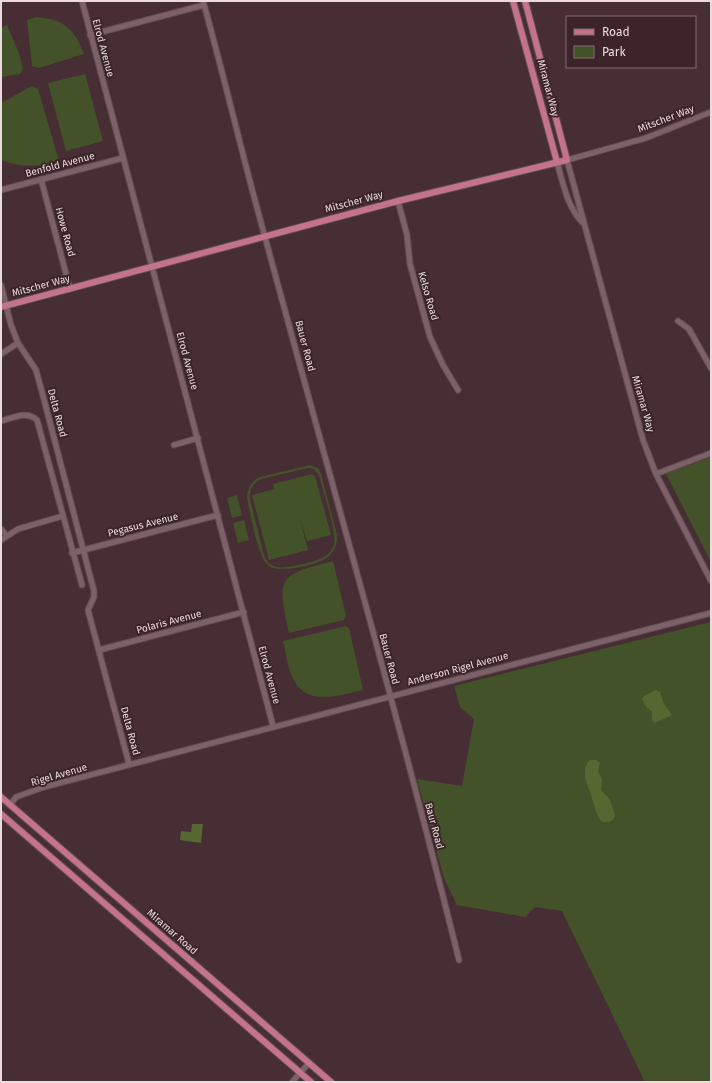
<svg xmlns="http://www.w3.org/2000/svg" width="712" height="1083" font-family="'Fira Sans',sans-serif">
  <rect width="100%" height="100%" fill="#462e34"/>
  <path fill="#445229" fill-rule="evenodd" d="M36 17C63 19 75 29 84 54L39 68 32 66 27 20Z
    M7 25 19 53 23 69 20 74 1 77V28Z
    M85 74 103 141 66 151 48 83Z
    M32 86 38 89 59 161C38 167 21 168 1 160V103Z
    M711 457V562L666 474Z
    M310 465 318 468 321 474 337 535C338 543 334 552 328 557 318 565 279 574 269 566 257 557 251 514 247 499 247 489 251 481 260 477ZM308 468 314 469 319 475C322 489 337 531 334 544 332 550 328 555 322 558 314 562 285 569 277 567 271 566 266 561 264 555L250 499C249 490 253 483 261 479Z
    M312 474 315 476 331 535 307 541 300 519 308 550 269 560 252 495 274 489 273 484Z
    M237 495 242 515 232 518 227 498Z
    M244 520 249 540 238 543 233 523Z
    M333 561 346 616 344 620 289 633C277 578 277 575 333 561Z
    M711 622V1082H645L562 911 535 907 525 917 457 905 444 878 417 779 462 786 474 719 460 707 454 686Z
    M346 626 349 628 363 690C337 696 304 708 291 674 287 664 286 652 283 641Z"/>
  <path fill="#566831" d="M656 690 660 692 664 704 672 715 655 723 652 720V711L647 708 642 699 644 696Z
    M590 760H596L600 763 598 771 602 779 601 790 610 800 615 815 613 820C598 829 596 810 593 801 590 790 578 770 590 760Z
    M192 824H203L201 843 180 840 181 831 191 832Z"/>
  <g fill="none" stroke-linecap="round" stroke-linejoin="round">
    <defs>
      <path id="minor" d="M82 1 273 726
        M203 1C225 79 243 159 265 237 330 478 399 718 459 960
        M90 35 204 5
        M711 112 646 138 567 160 643 440 656 474 711 581
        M557 162C563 183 567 207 583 223
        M41 179 70 289
        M1 190 123 158
        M398 201 407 235 410 264 430 337 443 365 458 390
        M1 285 11 325 18 343 36 370 42 392 94 591V597L88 610 129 764
        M678 321 689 329 711 368
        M1 354 18 343
        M1 421C13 418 27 410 37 420L82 585
        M174 445 198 438
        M656 474 711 453
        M1 529 6 535
        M1 540 18 529 63 516
        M72 553 218 515
        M99 650 244 612
        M10 805 16 797 44 787 711 613
        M292 1082 309 1063"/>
      <path id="major" d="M513 1 557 162
        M1 307 398 201 567 160 525 1
        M1 797 331 1082
        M1 814 311 1082"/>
    </defs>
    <use href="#minor" stroke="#614d52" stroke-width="7"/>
    <use href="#major" stroke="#614d52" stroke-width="8"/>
    <use href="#minor" stroke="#7d6168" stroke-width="5"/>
    <use href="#major" stroke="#c4738a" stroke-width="6"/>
  </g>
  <g text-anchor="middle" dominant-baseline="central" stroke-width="4" stroke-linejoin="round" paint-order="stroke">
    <g font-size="10" fill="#ebdbde" stroke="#3c242a">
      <text transform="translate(103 48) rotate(75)">Elrod Avenue</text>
      <text transform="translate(548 88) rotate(75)">Miramar Way</text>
      <text transform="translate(666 119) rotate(-21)">Mitscher Way</text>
      <text transform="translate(60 165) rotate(-15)">Benfold Avenue</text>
      <text transform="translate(354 202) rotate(-15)">Mitscher Way</text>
      <text transform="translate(65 232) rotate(75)">Howe Road</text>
      <text transform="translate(41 286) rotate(-15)">Mitscher Way</text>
      <text transform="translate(428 296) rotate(74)">Kelso Road</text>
      <text transform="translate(305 346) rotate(75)">Bauer Road</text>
      <text transform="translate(187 361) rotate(75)">Elrod Avenue</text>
      <text transform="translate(643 404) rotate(74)">Miramar Way</text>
      <text transform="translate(57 413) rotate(75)">Delta Road</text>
      <text transform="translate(143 525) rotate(-14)">Pegasus Avenue</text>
      <text transform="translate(169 622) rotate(-15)">Polaris Avenue</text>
      <text transform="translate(389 659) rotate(75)">Bauer Road</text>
      <text transform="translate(458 669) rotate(-15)">Anderson Rigel Avenue</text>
      <text transform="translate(269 675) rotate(75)">Elrod Avenue</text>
      <text transform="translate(130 731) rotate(75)">Delta Road</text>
      <text transform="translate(59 775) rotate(-16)">Rigel Avenue</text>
      <text transform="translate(434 826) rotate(75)">Baur Road</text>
      <text transform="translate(172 932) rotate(41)">Miramar Road</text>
    </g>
  </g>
  <rect width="712" height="1083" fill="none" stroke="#ebdbde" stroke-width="4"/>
  <rect x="566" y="16" width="130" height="52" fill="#3c242a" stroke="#826d72"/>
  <rect x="574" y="29" width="20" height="6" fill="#c4738a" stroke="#826d72"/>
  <text x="602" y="36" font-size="12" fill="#ebdbde">Road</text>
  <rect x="574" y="46" width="20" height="12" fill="#445229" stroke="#826d72"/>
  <text x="602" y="56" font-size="12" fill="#ebdbde">Park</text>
</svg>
